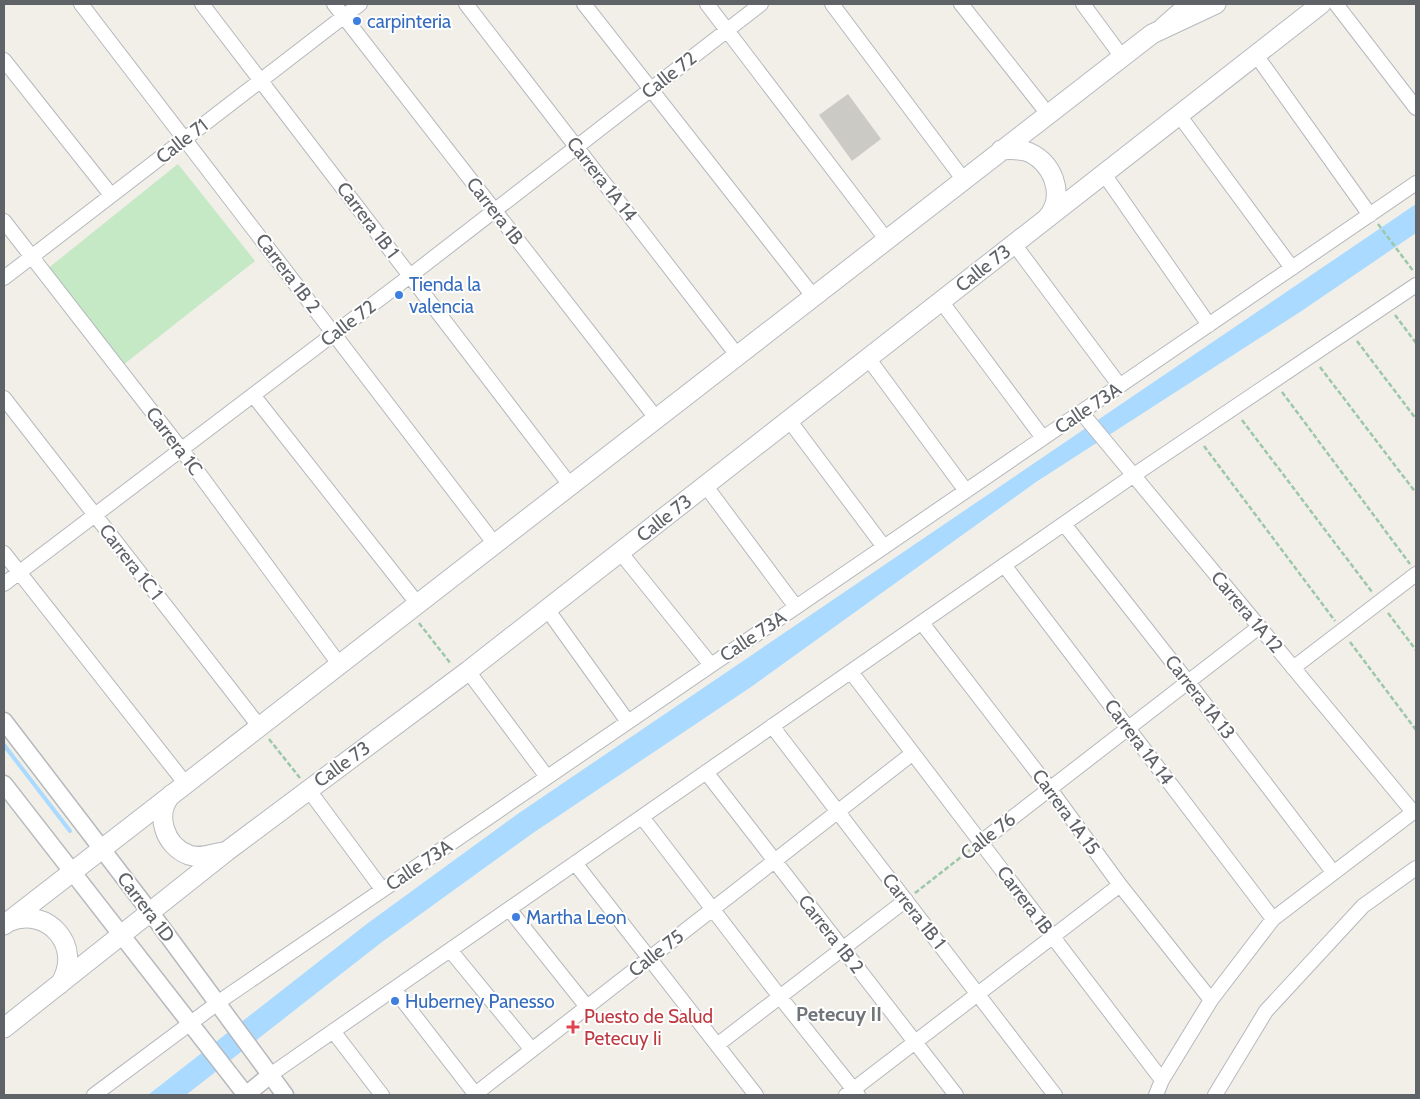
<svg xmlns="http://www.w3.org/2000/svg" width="1420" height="1099" font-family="Cabin,sans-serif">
  <rect width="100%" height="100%" fill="#f1efe8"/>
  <path fill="#c5e8c5" d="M178 164 255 261 123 365 46 270Z"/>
  <path fill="#aadaff" d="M1416 204V233L1300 312 1036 482 751 687 533 833 382 942 186 1095H148L368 923 519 813Z"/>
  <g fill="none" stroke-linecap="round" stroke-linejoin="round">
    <path stroke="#aadaff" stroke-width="4" d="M4 745 70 831"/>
  </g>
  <path fill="#cccac5" d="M848 94 881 139 852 161 819 115Z"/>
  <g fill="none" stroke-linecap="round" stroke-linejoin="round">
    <defs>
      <path id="minor" d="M81 4 494 543
        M202 4 570 485
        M334 4 656 418
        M466 4 737 355
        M584 4 813 296
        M707 4 886 239
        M832 4 963 179
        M961 4 1048 114
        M1083 4 1122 57
        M1336 4 1416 108
        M1162 25 1186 4
        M1256 55 1370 215
        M4 60 111 195
        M1179 115 1292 268
        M1104 174 1209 325
        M4 221 181 449 339 664
        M1014 244 1120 386
        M4 278 360 4
        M941 301 1043 438
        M868 358 966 491
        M253 395 417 603
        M4 398 259 726
        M1081 412 1413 812
        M789 420 884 547
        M705 485 796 607
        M1064 524 1188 682 1333 872
        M620 552 711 665
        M4 553 185 783
        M1004 565 1273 919
        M4 584 410 276 761 4
        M547 609 628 722
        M922 623 1050 789 1120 885 1211 1000
        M1293 668 1416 574
        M468 671 547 777
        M851 672 1162 1080
        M772 726 1055 1095
        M706 772 956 1095
        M308 789 382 889
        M642 817 780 997 858 1095
        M981 842 1259 627
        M575 863 756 1095
        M509 909 587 1007
        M450 950 532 1050
        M394 989 476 1095
        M333 1031 382 1095
        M717 1045 906 900
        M270 1075 1134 475 1416 285
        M94 1095 223 999 1416 183
        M474 1095 913 753
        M846 1095 1120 885
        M1156 1095 1162 1080 1211 1000 1273 919 1416 810
        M1215 1095 1266 1011 1363 906 1416 868"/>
      <path id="tertiary" d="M4 721 157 921 285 1095
        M4 784 246 1095
        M246 1095 270 1075"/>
      <path id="secondary" d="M1001 150C1009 149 1016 149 1025 151 1052 159 1067 196 1047 218
        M172 794C154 813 164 846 189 855 201 859 211 854 223 852
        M8 922C48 905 84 947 60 984
        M4 925 1152 34 1216 4
        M4 1028 227 851 468 671 1321 4"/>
    </defs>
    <use href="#minor" stroke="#b5b8bc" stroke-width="16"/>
    <use href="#tertiary" stroke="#b5b8bc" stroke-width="19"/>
    <use href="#secondary" stroke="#b6babf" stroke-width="21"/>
    <path stroke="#9cc7a9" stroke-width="2.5" stroke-dasharray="5 2.5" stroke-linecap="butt" d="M1378 224 1414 272
      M1395 315 1416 343
      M1357 341 1416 419
      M1320 367 1416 493
      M1282 392 1410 564
      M1242 420 1372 592
      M1204 446 1335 621
      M1388 613 1416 650
      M419 623 451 664
      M1350 642 1416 730
      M269 739 300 778
      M915 893 970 850"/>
    <use href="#minor" stroke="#fff" stroke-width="14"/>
    <use href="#tertiary" stroke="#fff" stroke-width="16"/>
    <use href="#secondary" stroke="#fff" stroke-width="19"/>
  </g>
  <g fill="#3f7fe0" stroke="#fff" stroke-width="2">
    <circle cx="357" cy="21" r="5"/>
    <circle cx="399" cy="295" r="5"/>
    <circle cx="516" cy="917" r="5"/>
    <circle cx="395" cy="1001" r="5"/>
  </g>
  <path fill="#e0444e" stroke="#fff" stroke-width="2" d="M570.5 1019.5h5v5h5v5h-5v5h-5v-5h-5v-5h5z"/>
  <g text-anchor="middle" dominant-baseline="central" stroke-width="4" stroke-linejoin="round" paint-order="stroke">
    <g font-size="19" fill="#366cbe" stroke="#fff" text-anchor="start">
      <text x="367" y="21">carpinteria</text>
      <text x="409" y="284">Tienda la<tspan x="409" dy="22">valencia</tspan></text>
      <text x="526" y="917">Martha Leon</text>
      <text x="405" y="1001">Huberney Panesso</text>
    </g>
    <g font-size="19" fill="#5f6368" stroke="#fff">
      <text transform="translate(669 75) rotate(-38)">Calle 72</text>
      <text transform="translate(182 141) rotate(-38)">Calle 71</text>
      <text transform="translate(602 179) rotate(52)">Carrera 1A 14</text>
      <text transform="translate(495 211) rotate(52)">Carrera 1B</text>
      <text transform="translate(368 220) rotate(53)">Carrera 1B 1</text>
      <text transform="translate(983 268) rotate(-38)">Calle 73</text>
      <text transform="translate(288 273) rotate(53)">Carrera 1B 2</text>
      <text transform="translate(348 323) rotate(-37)">Calle 72</text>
      <text transform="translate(1088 408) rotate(-34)">Calle 73A</text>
      <text transform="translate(174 441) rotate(53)">Carrera 1C</text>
      <text transform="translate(664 518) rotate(-38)">Calle 73</text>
      <text transform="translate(131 562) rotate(52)">Carrera 1C 1</text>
      <text transform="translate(1247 612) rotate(50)">Carrera 1A 12</text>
      <text transform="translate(753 636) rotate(-34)">Calle 73A</text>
      <text transform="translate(1200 697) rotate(52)">Carrera 1A 13</text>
      <text transform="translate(1139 742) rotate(53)">Carrera 1A 14</text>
      <text transform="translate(342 764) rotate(-36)">Calle 73</text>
      <text transform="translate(1066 812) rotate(54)">Carrera 1A 15</text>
      <text transform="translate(988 836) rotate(-38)">Calle 76</text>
      <text transform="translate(419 865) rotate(-34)">Calle 73A</text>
      <text transform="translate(1025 900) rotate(53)">Carrera 1B</text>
      <text transform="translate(146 907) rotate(53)">Carrera 1D</text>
      <text transform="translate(914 911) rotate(52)">Carrera 1B 1</text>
      <text transform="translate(831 934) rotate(52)">Carrera 1B 2</text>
      <text transform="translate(656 953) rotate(-38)">Calle 75</text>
    </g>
    <g font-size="19" fill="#be3a42" stroke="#fff" text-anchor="start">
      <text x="584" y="1016">Puesto de Salud<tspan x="584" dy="22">Petecuy Ii</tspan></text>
    </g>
    <g font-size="20" font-weight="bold" fill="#70757a" stroke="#fff">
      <text x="839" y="1014">Petecuy II</text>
    </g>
  </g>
  <rect width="1420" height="1099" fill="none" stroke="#5f6368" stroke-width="10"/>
</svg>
